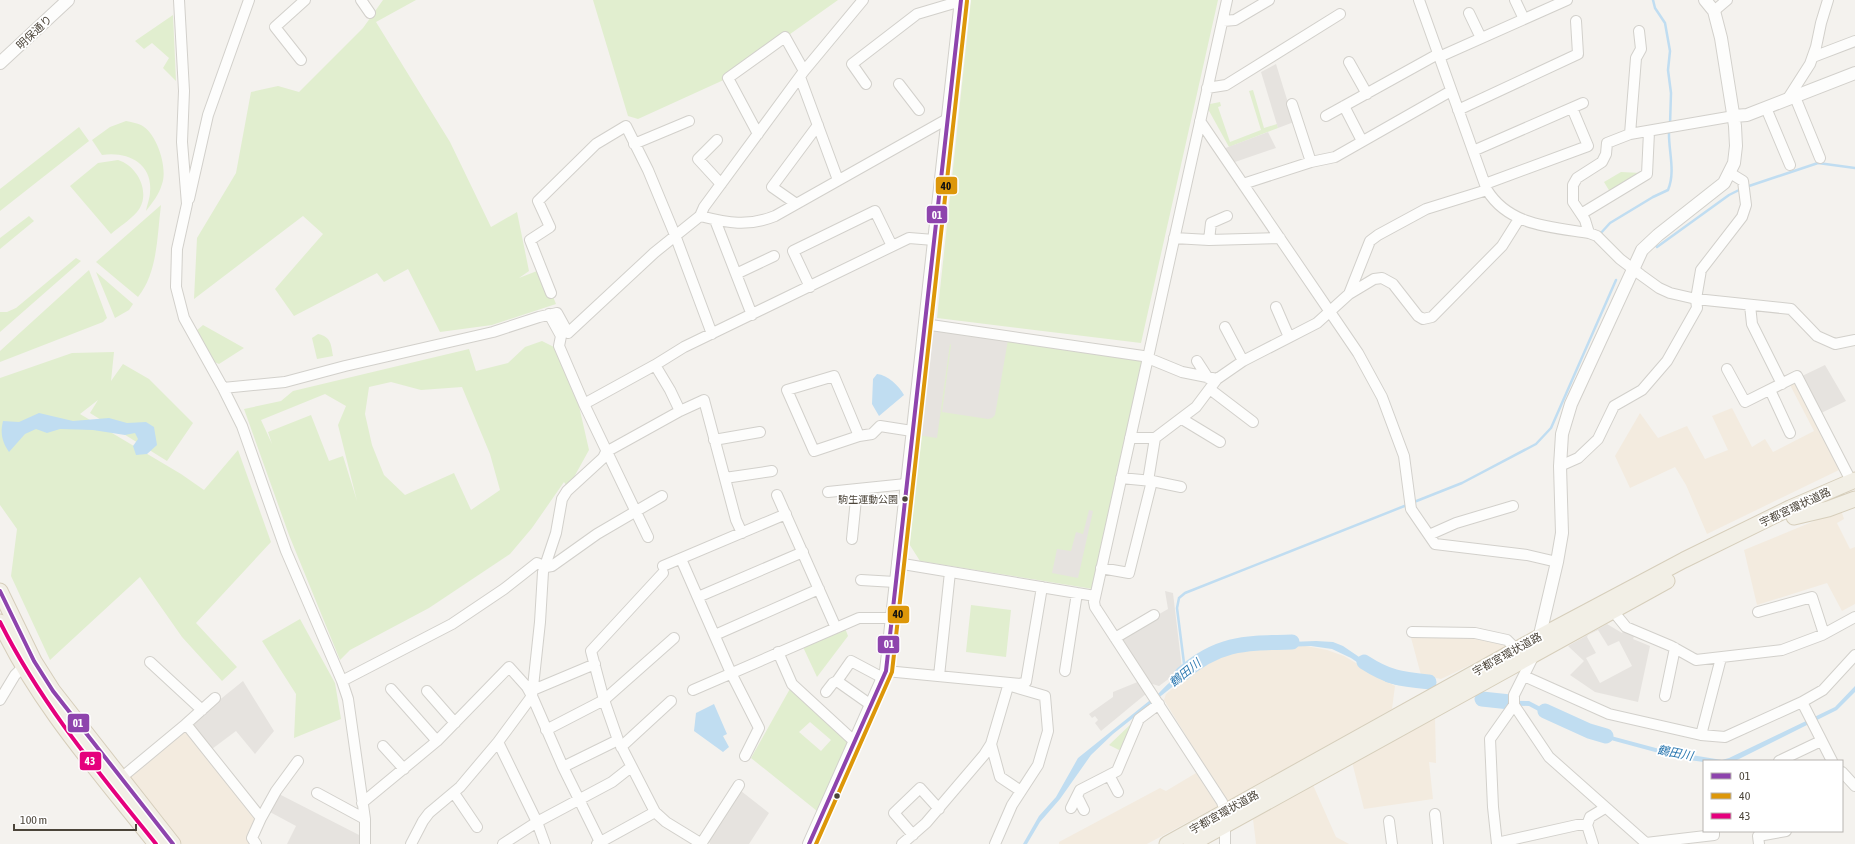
<svg xmlns="http://www.w3.org/2000/svg" width="1855" height="844" font-family="'Asap Condensed','Noto Sans JP',sans-serif">
  <rect width="100%" height="100%" fill="#f4f2ee"/>
  <path fill="#f3ebdf" d="M1796 380 1832 452 1839 470 1707 534 1686 485 1675 467 1630 488 1615 456 1640 413 1658 438 1687 426 1705 459 1728 450 1712 416 1732 408 1752 447 1765 439 1773 452 1814 431 1789 383Z
    M1841 510 1844 519 1837 523 1850 549 1855 547V604L1842 611 1827 583 1757 605 1744 550Z
    M1410 634 1475 635 1506 641 1508 647 1441 679 1421 675Z
    M1301 645 1327 650 1344 656 1395 686 1392 709 1227 802 1164 700 1166 694 1207 661 1220 655 1238 649Z
    M1435 717 1436 763 1429 762 1433 799 1364 809 1352 762Z
    M186 724 261 818 256 844H182L127 773Z
    M1196 773 1218 806 1147 844H1059V842L1160 788 1166 791Z
    M1313 785 1336 837 1349 844H1256L1253 819Z"/>
  <path fill="#e1eecf" fill-rule="evenodd" d="M383 0H416L376 22 450 142 491 227 517 212 529 271 519 278 542 269 556 304 492 325 440 332 408 269 384 282 377 273 294 316 275 289 323 234 303 216 194 299 197 238 236 173 251 92 278 86 299 92 363 28Z
    M593 0H838L728 78 638 119 628 116Z
    M971 0H1218L1141 343 937 318Z
    M173 15 176 81 163 68 169 58 152 43 144 49 135 41Z
    M1253 90 1264 128 1277 124 1278 128 1229 147 1208 109 1210 104 1220 102 1221 106 1218 107 1230 142 1261 130 1249 91Z
    M126 121C131 122 137 123 141 125 157 133 168 168 162 184 159 195 152 203 146 211 147 205 150 198 150 192 153 163 127 151 102 155L92 140 110 127Z
    M79 127 89 141 0 211V189Z
    M118 160C138 166 152 194 137 212 130 220 119 227 111 234L70 186 98 163Z
    M1621 172 1641 173 1610 192 1604 182Z
    M161 205C157 236 158 272 138 297L96 262Z
    M29 216 34 221 0 249V238Z
    M76 258 81 261 0 332V312H7L16 308Z
    M89 270 107 318 103 322 0 362V351Z
    M96 272 133 304 129 310 115 318Z
    M203 325 244 348 219 364 212 361 195 332Z
    M928 329 1144 360 1093 589 920 561 906 539Z
    M318 334C331 337 331 344 333 356L317 359 312 338Z
    M542 341 554 347 579 406 589 450 568 488 564 482 532 528 510 554 429 608 350 650 340 660 289 535 244 409 281 401 293 391 469 349 476 371 508 363 525 347ZM391 382 421 390 462 387 490 454 500 490 471 510 454 473 405 495 384 475 372 445 365 414 369 387ZM325 394 346 406 338 425 357 501 343 456 329 461 311 415 268 432 272 444 261 420Z
    M114 352 111 381 123 364 149 379 193 423 167 461 90 413 98 400 80 414 181 474 204 490 238 450 271 542 196 623 237 667 222 681 182 637 140 577 50 660 11 576 17 529 0 505V378L72 353Z
    M971 605 1011 610 1006 657 966 652Z
    M300 619 335 683 341 719 294 738 296 694 262 641Z
    M845 628 848 636 817 677 803 647Z
    M791 687 849 740 817 811 751 758ZM810 722 831 740 821 751 799 732Z
    M1132 723 1123 748 1119 750 1109 745Z"/>
  <path fill="#e6e3df" fill-rule="evenodd" d="M1276 64 1294 122 1278 128 1261 72Z
    M1268 132 1276 148 1232 163 1223 149Z
    M928 329 1008 340 995 415 992 418 988 419 942 412 951 345 950 344 937 438 917 435Z
    M1825 365 1846 401 1819 414 1800 377Z
    M1089 510 1093 511 1078 578 1052 573 1057 549 1071 551 1076 532 1083 534Z
    M1165 591 1173 593 1182 669 1159 686 1149 683 1121 636 1168 609Z
    M1607 624 1622 633 1624 630 1635 634 1633 639 1650 646 1638 702 1595 692 1570 675 1584 661 1568 646ZM1598 630 1608 646 1619 641 1632 666 1600 683 1586 658 1596 653 1587 637 1588 635Z
    M243 681 274 731 255 754 236 731 212 749 191 723Z
    M1140 681 1147 693 1101 731 1095 723 1098 720 1095 716 1092 718 1089 714 1113 697V692Z
    M741 791 769 813 749 844H710L708 840Z
    M279 794 361 836 362 844H287L296 826 270 812Z"/>
  <path fill="#c0ddf1" d="M877 374C888 375 899 386 904 395L879 416 872 404 873 379Z
    M39 413 73 421 109 418 127 423 146 422 154 427 157 445 147 454 136 455 133 446 138 439 135 433 125 435 93 430 60 429 47 433 36 429 25 434 9 452C2 442 0 433 3 421L19 422Z
    M1316 641 1333 642 1343 646 1390 678 1425 680 1437 685 1433 687 1418 683 1397 685 1386 682 1351 658 1332 649 1311 646 1231 649 1210 657 1113 734 1091 755 1060 799 1040 822 1027 844H1023L1039 816 1056 797 1078 758 1159 693C1178 673 1208 649 1235 644Z
    M1855 686V692L1837 710 1735 761 1704 762 1681 759 1585 733 1568 727 1529 706 1480 704V700L1529 701 1581 728 1667 751 1722 760 1729 758 1835 707Z
    M714 704 727 734 723 736 729 747 723 752 694 731 696 713Z"/>
  <g fill="none" stroke-linecap="round" stroke-linejoin="round">
    <path stroke="#c0ddf1" stroke-width="2.5" d="M1653 0 1655 8 1665 23 1670 51 1668 70 1671 93 1670 125
      M1746 187 1818 163 1855 168
      M1600 234 1610 223 1653 197 1668 190C1676 171 1668 150 1669 130
      M1657 247 1729 195 1741 189
      M1414 502 1462 483 1536 444 1551 428 1616 280
      M1185 671 1177 608 1179 598 1185 593 1407 505"/>
    <path stroke="#c0ddf1" stroke-width="15" d="M1364 662C1389 678 1400 679 1429 682
      M1182 674C1219 642 1245 643 1292 642
      M1482 699 1510 702
      M1545 711 1589 731 1606 736"/>
    <defs>
      <path id="minor" d="M179 0 184 91 182 142 187 204 177 249 176 287 184 318 223 388 242 426 286 551 342 681 348 699 365 819V844
        M361 0 370 13
        M1419 0 1487 190C1509 226 1551 227 1589 233L1597 236 1620 259 1641 275 1659 288 1670 293 1696 299 1791 309 1817 336 1835 344 1855 340
        M1515 0 1524 19
        M1714 11 1727 0
        M1469 13 1481 38
        M1223 21 1235 20 1269 0
        M1439 57 1567 0
        M1813 57 1855 41
        M301 60 275 27 305 0
        M1349 62 1367 94
        M800 77 838 180
        M866 84 852 64 917 14 961 1
        M899 84 919 110
        M1207 88 1226 85 1340 14
        M1795 97 1820 158
        M1787 100 1810 64 1816 47 1821 23 1828 0
        M1292 104 1311 162
        M1344 106 1362 141
        M1766 108 1790 165
        M1458 110 1578 54 1576 21
        M1326 116 1438 54
        M1200 121 1358 353 1382 397 1404 456 1411 509 1435 544 1527 555 1557 562
        M758 134 728 78 785 37 804 71
        M1630 134 1636 58 1641 49 1639 31
        M717 140 698 159 721 184
        M634 144 689 121
        M1473 151 1583 103
        M1243 184 1311 162 1335 157 1451 91
        M1485 184 1588 146 1572 108
        M189 199 208 115 249 0
        M795 203 772 187 818 125
        M1581 214 1647 174 1649 132
        M700 216C728 223 748 227 775 216L949 118
        M715 220 752 315
        M1589 233 1585 220 1573 202V185L1577 178 1602 162 1606 154 1607 143 1630 134 1734 116
        M1174 238 1209 240 1280 238
        M1209 240 1211 223 1227 216
        M736 274 774 256
        M810 287 793 251 875 211 892 246
        M551 293 530 240 550 227 538 201 596 144 626 126 648 170 675 235 712 334
        M1349 294 1370 241 1378 235 1426 209 1487 190
        M1750 305 1752 324 1782 384
        M1276 307 1289 337
        M549 314 561 336 559 346 584 404 648 537
        M924 324 1143 356 1182 372 1217 379 1243 361 1317 323 1349 294 1374 279 1382 278 1393 284 1418 316 1423 319 1432 317 1502 246 1519 219
        M1225 327 1243 361
        M1197 361 1208 378
        M1727 369 1745 402 1797 376 1848 475
        M223 388 285 382 345 366 493 332 539 317 557 313 568 333 654 253 700 216 704 207 804 71 863 0
        M1211 390 1253 422
        M1770 390 1790 433
        M584 404 655 365
        M680 411 704 400 736 520 742 533
        M1182 419 1220 442
        M859 436 814 451 787 390 834 376 859 436 872 434 880 426 912 431
        M1130 438H1155L1196 407 1217 379
        M714 440 760 432
        M1560 466 1578 458 1598 439 1614 406 1642 390 1667 361 1697 308 1696 299 1701 270 1742 217 1746 205 1743 181 1730 173
        M725 478 772 471
        M1121 478 1152 481 1181 487
        M1148 481 1155 438
        M828 492 906 484
        M777 495 836 628
        M1429 535 1456 523 1513 506
        M852 539 857 489
        M681 559 731 673 759 728 745 756
        M897 563 1095 596
        M663 566 786 514
        M1101 568 1129 573 1152 481
        M663 573 591 651 604 700 618 740 655 812 666 822 702 844
        M861 580 895 582
        M698 597 803 552
        M1613 611 1626 627 1671 646 1696 660 1782 650 1822 635 1855 617
        M1758 612 1812 597 1824 634
        M1412 632 1475 633 1507 640 1516 649
        M715 635 819 589
        M1115 638 1154 615
        M778 652 792 684 855 742
        M150 662 202 710
        M886 671 1020 684 1026 682 1042 587
        M1065 671 1077 593
        M939 676 950 572
        M1524 676 1609 714 1701 735 1725 737 1802 702 1832 761
        M342 681 452 624 504 589 537 563 546 567 552 566 597 534 662 496
        M391 689 437 741
        M533 690 595 664
        M693 690 859 618H891
        M427 691 455 723
        M826 692 833 683 837 681
        M1665 696 1675 648
        M0 700 15 675 23 667
        M1802 702 1823 690 1855 655
        M871 705 837 681 851 661 883 678
        M1514 705 1549 757 1647 844
        M186 724 215 698
        M546 730 604 700 674 638
        M1701 735 1721 658
        M498 742 537 822 545 844
        M991 744 1000 777 1021 791
        M383 746 404 769
        M621 747 671 701
        M1779 761 1821 741
        M563 767 618 740
        M1842 772 1855 786
        M1109 775 1118 792
        M121 778 186 724 261 818 252 838 256 844
        M317 793 365 819
        M454 793 477 827
        M1077 796 1084 810
        M362 803 437 741 509 667 527 687 532 696 563 767 600 842
        M1071 808 1080 790 1117 771 1139 719 1159 704
        M1435 814 1438 844
        M261 818 276 791 298 761
        M1389 821 1392 844
        M913 835 894 813 920 788 939 809
        M1497 843 1577 825H1587
        M1646 843 1714 835V831
        M411 844 423 821 429 813 460 787 498 742 532 696 540 622 543 572 556 533 562 499 567 491 603 458 606 452 680 411 670 390 655 365 684 347 909 238 934 240
        M503 844 537 822 612 782 631 767
        M597 844 655 812
        M701 844 739 785
        M902 844 926 823 984 755 991 744 1009 683
        M995 844 1012 805 1038 765 1048 731 1045 696 1011 686
        M1225 844V812L1222 802 1095 607 1094 602 1227 0
        M1497 844 1493 807 1490 739 1514 705V695L1534 655
        M1593 844 1587 825 1590 817 1605 808
        M1759 844 1758 836 1786 831"/>
      <path id="tertiary" d="M0 63 68 0
        M1734 116 1747 115 1855 73
        M1538 643 1557 562 1562 533 1560 466 1562 434 1571 404 1642 250 1658 235 1724 183 1734 163 1736 146 1735 126 1721 38 1714 11 1705 0
        M809 844 886 671 961 0"/>
      <path id="primary" d="M1794 517 1828 509 1855 499
        M0 591 34 661 53 691 173 844
        M0 622C38 704 100 773 156 844
        M1167 844 1541 636 1684 560 1790 508 1855 480
        M1191 844 1667 581"/>
    </defs>
    <use href="#minor" stroke="#d2d0cb" stroke-width="12"/>
    <use href="#tertiary" stroke="#d2d0cb" stroke-width="14"/>
    <use href="#primary" stroke="#d6cebb" stroke-width="17"/>
    <use href="#minor" stroke="#fdfdfc" stroke-width="10"/>
    <use href="#tertiary" stroke="#fdfdfc" stroke-width="12"/>
    <use href="#primary" stroke="#f2efe6" stroke-width="15"/>
    <defs>
      <path id="bus-1" d="M0 591 34 661 53 691 173 844
        M809 844 886 671 961 0"/>
      <path id="bus-2" d="M816 844 892 672 967 1"/>
      <path id="bus-3" d="M0 622C41 704 99 773 156 844"/>
    </defs>
    <use href="#bus-1" stroke="#fff" stroke-width="7"/>
    <use href="#bus-2" stroke="#fff" stroke-width="7"/>
    <use href="#bus-3" stroke="#fff" stroke-width="7"/>
    <use href="#bus-1" stroke="#8e44ad" stroke-width="4"/>
    <use href="#bus-2" stroke="#dd9709" stroke-width="4"/>
    <use href="#bus-3" stroke="#e5007d" stroke-width="4"/>
  </g>
  <g fill="#4b4439" stroke="#fff" stroke-width="1.5">
    <circle cx="905" cy="499" r="3.5"/>
    <circle cx="837" cy="796" r="3.5"/>
  </g>
  <g text-anchor="middle" dominant-baseline="central" stroke-width="3.5" stroke-linejoin="round" paint-order="stroke">
    <g font-size="10" fill="#4b4439" stroke="#fff" text-anchor="end">
      <text x="898" y="499">駒生運動公園</text>
    </g>
    <g font-size="11" fill="#4b4439" stroke="#fff">
      <text transform="translate(34 32) rotate(-43)">明保通り</text>
      <text transform="translate(1795 507) rotate(-25)">宇都宮環状道路</text>
      <text transform="translate(1507 654) rotate(-29)">宇都宮環状道路</text>
      <text transform="translate(1224 812) rotate(-29)">宇都宮環状道路</text>
    </g>
    <g font-size="12" font-style="italic" fill="#2e7ab2" stroke="#fff">
      <text transform="translate(1185 673) rotate(-39)">鶴田川</text>
      <text transform="translate(1675 753) rotate(11)">鶴田川</text>
    </g>
  </g>
  <g stroke="#fff" stroke-width="1.5">
    <rect x="935" y="176" width="23" height="19" rx="4" fill="#dd9709"/>
    <rect x="926" y="205" width="22" height="19" rx="4" fill="#8e44ad"/>
    <rect x="887" y="605" width="23" height="19" rx="4" fill="#dd9709"/>
    <rect x="877" y="635" width="23" height="19" rx="4" fill="#8e44ad"/>
    <rect x="67" y="713" width="23" height="20" rx="4" fill="#8e44ad"/>
    <rect x="79" y="751" width="23" height="20" rx="4" fill="#e5007d"/>
  </g>
  <g font-size="11" text-anchor="middle" font-weight="bold" fill="#fff">
    <text x="937" y="219">01</text>
    <text x="889" y="648">01</text>
    <text x="78" y="727">01</text>
    <text x="90" y="765">43</text>
  </g>
  <g font-size="11" text-anchor="middle" font-weight="bold" fill="#111">
    <text x="946" y="190">40</text>
    <text x="898" y="618">40</text>
  </g>
  <rect x="1703" y="760" width="140" height="72" fill="#ffffff" stroke="#b7b4b0"/>
  <rect x="1711" y="773" width="20" height="6" fill="#8e44ad" stroke="#b7b4b0"/>
  <text x="1739" y="780" font-size="12" fill="#4b4439">01</text>
  <rect x="1711" y="793" width="20" height="6" fill="#dd9709" stroke="#b7b4b0"/>
  <text x="1739" y="800" font-size="12" fill="#4b4439">40</text>
  <rect x="1711" y="813" width="20" height="6" fill="#e5007d" stroke="#b7b4b0"/>
  <text x="1739" y="820" font-size="12" fill="#4b4439">43</text>
  <path d="M14 824v6h122v-6" fill="none" stroke="#4b4439" stroke-width="2"/>
  <text x="20" y="824" font-size="12" fill="#4b4439" stroke="#ffffff" stroke-width="3" paint-order="stroke">100 m</text>
</svg>
